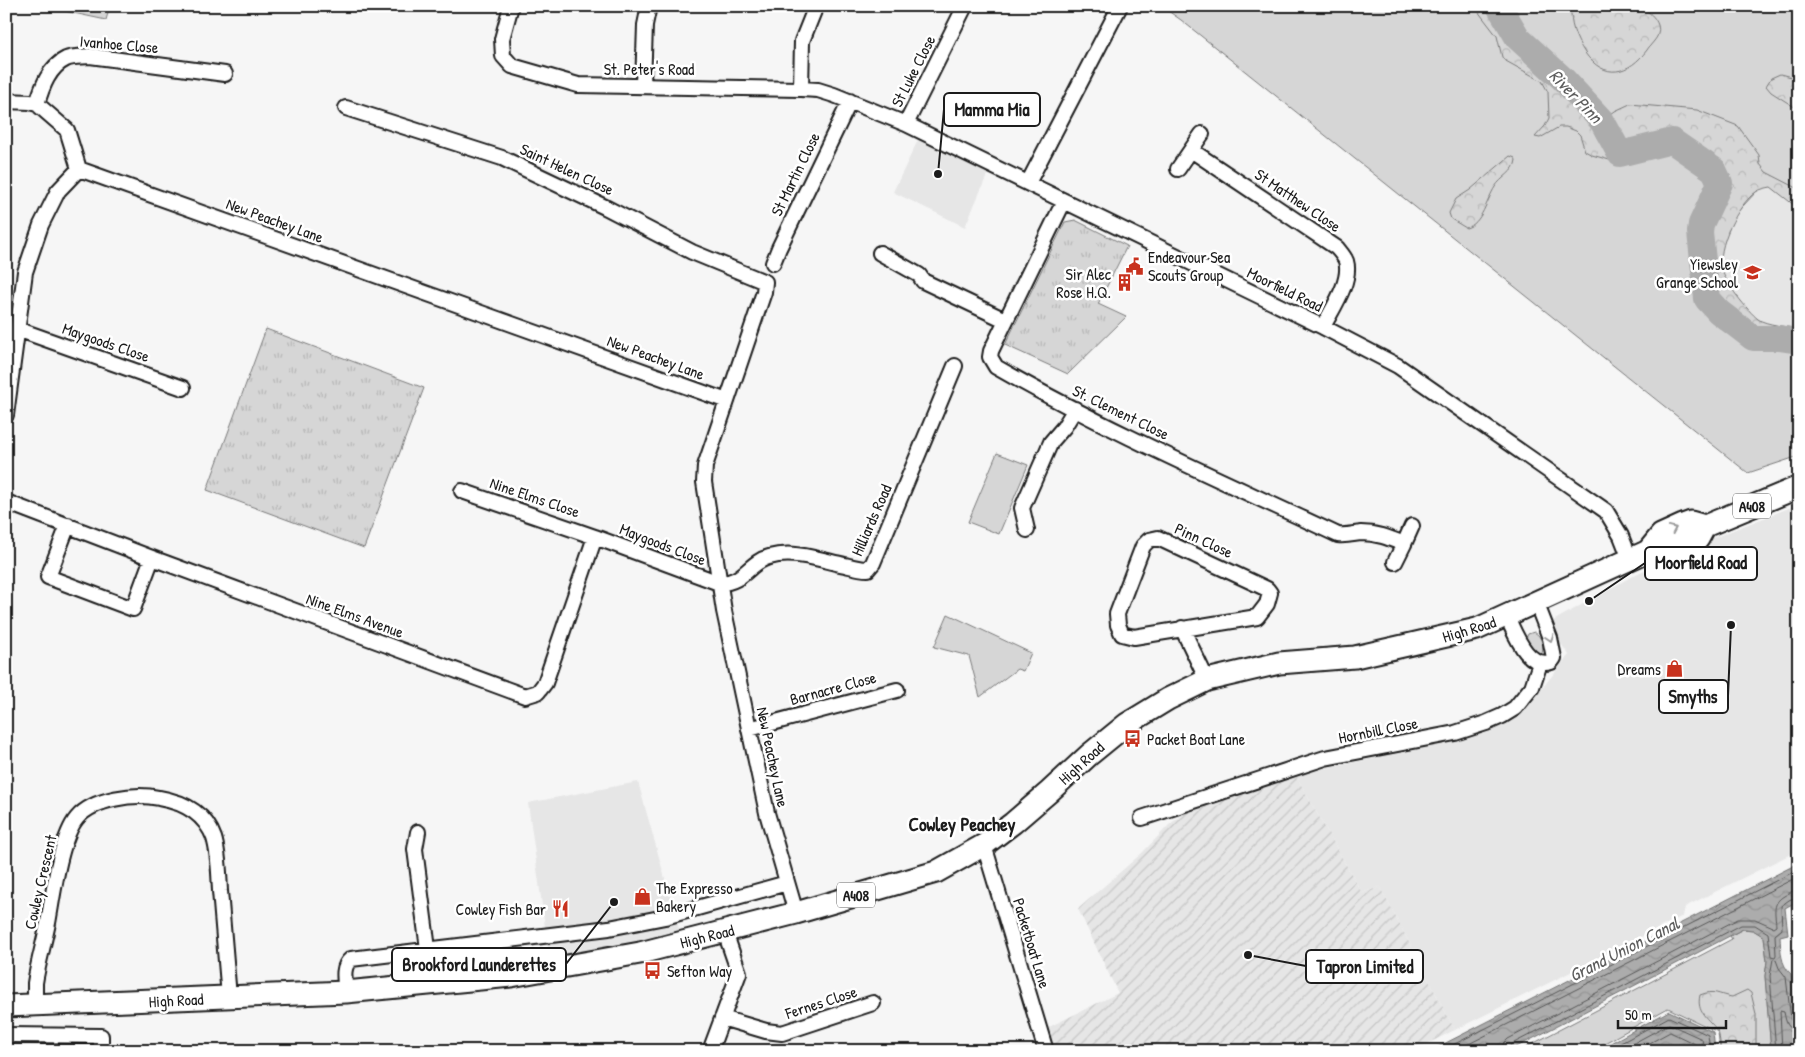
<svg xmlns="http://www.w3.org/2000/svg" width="1805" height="1057" font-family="'Patrick Hand',sans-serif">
  <defs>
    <pattern id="industrial-furrows" width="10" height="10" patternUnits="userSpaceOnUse" patternTransform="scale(1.25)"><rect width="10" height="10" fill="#e6e6e6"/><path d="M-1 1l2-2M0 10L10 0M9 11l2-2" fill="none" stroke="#c5c5c5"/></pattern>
    <pattern id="forest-crowns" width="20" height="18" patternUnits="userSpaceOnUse" patternTransform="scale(1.25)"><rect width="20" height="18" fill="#d6d6d6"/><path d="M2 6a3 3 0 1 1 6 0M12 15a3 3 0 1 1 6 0" fill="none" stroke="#b7b7b7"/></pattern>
    <pattern id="park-tufts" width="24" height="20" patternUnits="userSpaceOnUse" patternTransform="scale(1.25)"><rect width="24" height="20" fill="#d6d6d6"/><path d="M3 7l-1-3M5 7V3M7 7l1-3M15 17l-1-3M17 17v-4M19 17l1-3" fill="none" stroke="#b7b7b7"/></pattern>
    <pattern id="water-waves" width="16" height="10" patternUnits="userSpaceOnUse" patternTransform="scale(1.25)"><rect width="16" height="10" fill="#acacac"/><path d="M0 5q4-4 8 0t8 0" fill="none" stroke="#939393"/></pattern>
  </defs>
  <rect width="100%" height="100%" fill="#f6f6f6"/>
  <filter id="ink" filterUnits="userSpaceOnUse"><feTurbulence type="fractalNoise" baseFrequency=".02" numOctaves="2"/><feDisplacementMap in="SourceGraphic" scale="10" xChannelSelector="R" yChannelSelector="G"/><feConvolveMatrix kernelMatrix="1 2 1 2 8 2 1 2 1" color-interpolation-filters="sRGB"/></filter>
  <g filter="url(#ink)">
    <path fill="#e6e6e6" d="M919 138 988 173 965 227 893 192Z
      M1769 178 1799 209V338L1754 337 1720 311 1709 298 1703 249Z
      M1799 504V850L1685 907 1683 916 1455 1030 1380 887 1362 893 1295 774 1464 740 1489 730 1513 716 1538 693 1569 655 1559 641 1553 621 1636 574 1718 536Z
      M638 782 683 943 551 971 528 803Z"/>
    <path fill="url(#industrial-furrows)" d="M1295 774 1362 893 1380 887 1455 1030 1413 1051H1049L1043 1030 1118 993 1078 909 1142 853 1170 824 1190 809Z"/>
    <path fill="#d6d6d6" stroke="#797979" d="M41 6H110L106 20Z
      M1161 6H1799V209L1769 178 1703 249V224L1712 203 1701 224 1700 232 1707 299 1719 312 1753 338H1779L1799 343V456L1748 473 1181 20Z
      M997 453 1028 465 999 534 968 522Z
      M948 614 1031 653 1023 671 1017 669 980 697 969 656 934 647Z
      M1534 632C1542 636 1545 648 1541 655H1537L1525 640 1528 634Z
      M1743 929 1753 930 1764 936 1767 961 1765 976 1771 1051H1720L1718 1032 1668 1008 1590 1051H1519L1732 939 1730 936Z"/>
    <path fill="url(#forest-crowns)" stroke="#797979" d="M1474 6H1492L1512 40 1563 85 1578 100 1597 130 1618 156 1620 163 1592 155 1585 151 1580 135 1576 131 1566 127H1559L1540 138 1535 137 1545 126 1549 118 1548 92 1542 81 1504 60 1502 57 1497 36Z
      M1571 6C1587 6 1602 6 1617 6 1623 6 1631 5 1637 6 1648 9 1662 22 1658 34 1657 39 1650 45 1647 50 1629 74 1605 81 1585 53 1575 38 1570 24 1571 6Z
      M1780 74 1799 79V110L1771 92 1766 86 1771 78Z
      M1630 104 1697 110 1738 126 1759 155 1760 164 1766 172 1799 189V209L1771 187C1766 188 1760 189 1756 192 1738 204 1716 248 1722 270 1726 284 1747 310 1758 319 1766 325 1788 326 1799 330V338L1754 337 1720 311 1709 298 1702 232 1703 224 1720 183 1714 170 1672 141 1620 154 1602 121 1615 111Z
      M1510 156 1515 158 1516 160C1515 172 1501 177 1495 187 1487 199 1482 224 1466 228L1451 219 1449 213 1456 199 1470 190Z
      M1799 900V971L1791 904Z
      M1747 990 1751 993 1756 1014V1051H1721C1720 1045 1720 1035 1717 1030 1708 1018 1696 1013 1700 995 1715 989 1718 995 1732 997Z"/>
    <path fill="url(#park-tufts)" stroke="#797979" d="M1075 220 1127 246 1098 304 1126 317 1068 374 1005 345 1065 222Z
      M266 329 424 388 364 548 207 490Z"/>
    <path fill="url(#water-waves)" stroke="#727272" d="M1799 863V900L1785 908 1788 934 1780 936C1781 951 1780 964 1791 974L1799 1051H1771L1765 976 1767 961 1764 937 1753 930 1743 929 1509 1051H1430Z
      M1669 1011 1713 1032 1715 1051H1596Z"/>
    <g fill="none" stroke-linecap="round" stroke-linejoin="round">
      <path stroke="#565656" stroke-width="1" d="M1441 1051 1799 869
        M1455 1051 1799 876
        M1502 1051 1503 1044 1508 1039 1738 919H1755L1773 927 1776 925C1775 912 1772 903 1784 896 1789 893 1793 890 1799 890
        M1508 1051 1509 1047 1512 1044 1741 925H1755L1768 933 1771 956 1775 957 1776 955 1775 935 1782 929 1781 906 1789 900 1799 896
        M1606 1051 1669 1017 1708 1035 1710 1051
        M1619 1051 1669 1024 1702 1039 1704 1051
        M1635 1051 1670 1032 1695 1044 1696 1051
        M1776 1051 1770 976 1773 959 1776 960 1779 968 1786 977 1791 1020 1794 1024H1799
        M1782 1051 1780 1011 1784 1012C1786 1022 1787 1030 1799 1031"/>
      <path stroke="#acacac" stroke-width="26" d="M1499 6 1518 38 1563 79 1602 121 1620 154 1672 141 1714 170 1720 183 1701 224 1700 232 1707 299 1719 312 1753 338H1779L1799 341"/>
      <defs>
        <path id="minor" d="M511 6 502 39 503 56 512 66 578 85 801 89 818 90 834 95 906 124 1323 327 1398 366 1606 511 1621 536 1630 559
          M643 85 645 25 649 6
          M801 89 802 41 816 6
          M6 101 30 102 37 104 67 130 79 169
          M37 104C42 87 49 67 66 59 73 56 83 57 90 56L225 74
          M346 108 502 158 605 207 692 252 765 282 764 292 705 466 704 482 724 611 767 813 796 913
          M906 124 965 6
          M1191 150 1202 134
          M79 169 727 401
          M1178 169 1191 150 1337 248C1340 252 1344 256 1346 261 1352 281 1332 309 1323 327
          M1028 183 1120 6
          M1064 201 991 351 990 357 996 367C1106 430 1223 481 1338 535 1346 536 1353 534 1361 533 1377 533 1389 538 1404 544L1412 526
          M880 253 919 275 923 281 1005 320
          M773 263 779 248 850 101
          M17 329 183 388
          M6 415 25 272 41 225 58 191 79 169
          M462 491 595 537 719 583C743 584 749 562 769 557 794 550 821 560 845 565 853 567 860 569 868 569L873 563 955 366
          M6 502 152 558 525 696 538 692 545 683 595 537
          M68 525 48 577 133 609 152 558
          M1027 530 1022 508 1051 442 1064 427 1075 409
          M1158 538 1267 589 1270 593 1267 604 1257 617 1134 637 1122 634 1118 625 1117 614 1143 546 1149 540Z
          M1395 562 1404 544
          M1507 617C1515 633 1527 669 1551 662L1554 658 1550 638 1536 602
          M1182 628 1207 680
          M749 729 897 690
          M1142 818 1325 758 1455 733 1486 723 1502 716 1515 708 1532 687 1540 663
          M418 832 415 849 428 949
          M984 845 1046 1051
          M346 992C345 981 341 967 351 959L609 928 665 917 787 883
          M35 1006C35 998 35 990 35 983 38 963 44 943 48 923 53 896 60 838 77 818 94 798 135 793 159 798 183 802 205 813 214 838 219 854 219 874 220 891 223 926 226 962 229 997
          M722 1018 766 1031 782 1033 873 1003
          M6 1035 101 1036V1051
          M710 1051 739 973 725 932"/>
        <path id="primary" d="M1648 551 1661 535 1683 525 1691 522 1705 526
          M6 1006 346 992 511 976 640 953 796 913 936 872 984 845 1013 823 1049 792 1089 755 1127 724 1168 699 1207 680 1279 663 1355 657 1477 629 1648 551 1664 555 1680 548 1698 539 1705 526 1799 487"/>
      </defs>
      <use href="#minor" stroke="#1c1c1c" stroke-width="18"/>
      <use href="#primary" stroke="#1c1c1c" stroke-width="25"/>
      <use href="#minor" stroke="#fff" stroke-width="14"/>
      <use href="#primary" stroke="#fff" stroke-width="21"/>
    </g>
    <defs><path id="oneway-chevron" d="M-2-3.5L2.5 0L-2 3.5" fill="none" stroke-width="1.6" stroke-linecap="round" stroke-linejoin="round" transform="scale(1.25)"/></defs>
    <g stroke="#999">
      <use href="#oneway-chevron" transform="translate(1673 529) rotate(-25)"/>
      <use href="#oneway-chevron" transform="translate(1550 638) rotate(72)"/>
    </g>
  </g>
  <defs>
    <symbol id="civic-bare" viewBox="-9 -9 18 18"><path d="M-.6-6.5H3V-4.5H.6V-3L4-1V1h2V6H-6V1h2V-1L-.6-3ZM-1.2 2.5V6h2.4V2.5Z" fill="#c8321e" stroke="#fff" stroke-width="2.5" paint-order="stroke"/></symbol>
    <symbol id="school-bare" viewBox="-9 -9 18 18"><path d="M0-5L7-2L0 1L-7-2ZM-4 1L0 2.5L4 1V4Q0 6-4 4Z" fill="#c8321e" stroke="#fff" stroke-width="2.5" paint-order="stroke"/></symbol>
    <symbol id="building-bare" viewBox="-9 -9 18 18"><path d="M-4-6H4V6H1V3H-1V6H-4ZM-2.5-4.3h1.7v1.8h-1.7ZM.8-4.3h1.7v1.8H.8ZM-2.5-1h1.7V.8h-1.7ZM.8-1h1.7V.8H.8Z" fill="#c8321e" stroke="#fff" stroke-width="2.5" paint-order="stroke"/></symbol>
    <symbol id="shop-bare" viewBox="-9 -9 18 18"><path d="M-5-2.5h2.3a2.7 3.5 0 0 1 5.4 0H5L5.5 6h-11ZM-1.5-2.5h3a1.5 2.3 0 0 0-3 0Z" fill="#c8321e" stroke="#fff" stroke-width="2.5" paint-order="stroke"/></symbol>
    <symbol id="bus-bare" viewBox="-9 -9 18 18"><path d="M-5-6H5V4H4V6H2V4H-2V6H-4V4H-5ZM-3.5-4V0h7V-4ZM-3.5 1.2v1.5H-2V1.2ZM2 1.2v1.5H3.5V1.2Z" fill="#c8321e" stroke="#fff" stroke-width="2.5" paint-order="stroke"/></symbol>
    <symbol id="restaurant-bare" viewBox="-9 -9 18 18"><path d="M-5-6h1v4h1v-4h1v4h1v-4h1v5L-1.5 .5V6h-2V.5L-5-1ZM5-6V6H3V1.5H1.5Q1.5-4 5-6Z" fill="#c8321e" stroke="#fff" stroke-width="2.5" paint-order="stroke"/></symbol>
  </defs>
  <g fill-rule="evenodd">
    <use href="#civic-bare" x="1122" y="254" width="25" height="25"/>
    <use href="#school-bare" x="1740" y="260" width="25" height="25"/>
    <use href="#building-bare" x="1112" y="270" width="25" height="25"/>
    <use href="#shop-bare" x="1662" y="656" width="25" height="25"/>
    <use href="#bus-bare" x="1120" y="726" width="25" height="25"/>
    <use href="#shop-bare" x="630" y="884" width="25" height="25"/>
    <use href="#restaurant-bare" x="548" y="896" width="25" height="25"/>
    <use href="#bus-bare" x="640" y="958" width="25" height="25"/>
  </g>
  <g text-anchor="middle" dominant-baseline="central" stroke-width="5" stroke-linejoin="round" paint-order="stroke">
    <g fill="#fff" stroke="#606060" stroke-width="1">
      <rect x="1733" y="493.5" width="38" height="25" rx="4"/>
      <rect x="837" y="882.5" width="38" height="25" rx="4"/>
    </g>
    <g font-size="15" font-weight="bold" fill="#1c1c1c">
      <text x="1752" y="506">A408</text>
      <text x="856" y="895">A408</text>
    </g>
    <g font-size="16" fill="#1c1c1c" stroke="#fff">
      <text transform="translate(119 44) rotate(5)">Ivanhoe Close</text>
      <text x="649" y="69">St. Peter's Road</text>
      <text transform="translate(913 71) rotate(-63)">St Luke Close</text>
      <text transform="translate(567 169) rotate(25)">Saint Helen Close</text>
      <text transform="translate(795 174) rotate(-64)">St Martin Close</text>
      <text transform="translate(1298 200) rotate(34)">St Matthew Close</text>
      <text transform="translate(275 220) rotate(20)">New Peachey Lane</text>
      <text transform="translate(1285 289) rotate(26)">Moorfield Road</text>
      <text transform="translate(106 342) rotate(19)">Maygoods Close</text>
      <text transform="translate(656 357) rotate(20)">New Peachey Lane</text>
      <text transform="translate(1121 412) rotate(26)">St. Clement Close</text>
      <text transform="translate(535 497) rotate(19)">Nine Elms Close</text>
      <text transform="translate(871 520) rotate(-66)">Hilliards Road</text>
      <text transform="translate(1204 540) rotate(25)">Pinn Close</text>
      <text transform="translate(663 544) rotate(21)">Maygoods Close</text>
      <text transform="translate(355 615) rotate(20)">Nine Elms Avenue</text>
      <text transform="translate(1469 629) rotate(-17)">High Road</text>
      <text transform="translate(833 688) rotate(-15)">Barnacre Close</text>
      <text transform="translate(1378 730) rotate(-11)">Hornbill Close</text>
      <text transform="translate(773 757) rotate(78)">New Peachey Lane</text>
      <text transform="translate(1081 763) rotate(-42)">High Road</text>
      <text transform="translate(40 882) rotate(-77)">Cowley Crescent</text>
      <text transform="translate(707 936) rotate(-14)">High Road</text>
      <text transform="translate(1032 943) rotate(73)">Packetboat Lane</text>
      <text transform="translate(176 1000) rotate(-3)">High Road</text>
      <text transform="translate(821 1002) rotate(-18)">Fernes Close</text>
    </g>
    <g font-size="16" fill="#1c1c1c" stroke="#fff" text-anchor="start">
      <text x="1148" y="257">Endeavour Sea<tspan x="1148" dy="18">Scouts Group</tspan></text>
      <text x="1738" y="264" text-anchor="end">Yiewsley<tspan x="1738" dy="18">Grange School</tspan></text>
      <text x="1111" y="274" text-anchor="end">Sir Alec<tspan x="1111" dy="18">Rose H.Q.</tspan></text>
      <text x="1661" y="669" text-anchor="end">Dreams</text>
      <text x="1147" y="739">Packet Boat Lane</text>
      <text x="656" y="888">The Expresso<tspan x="656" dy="18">Bakery</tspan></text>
      <text x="546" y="909" text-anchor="end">Cowley Fish Bar</text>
      <text x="667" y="971">Sefton Way</text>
    </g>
    <g font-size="18" font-style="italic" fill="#5d5d5d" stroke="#fff">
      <text transform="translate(1576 96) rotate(46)">River Pinn</text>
      <text transform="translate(1624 949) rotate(-27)">Grand Union Canal</text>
    </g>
    <g font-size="19" font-weight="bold" fill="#1c1c1c" stroke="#fff">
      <text x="962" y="824">Cowley Peachey</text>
    </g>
  </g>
  <path fill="none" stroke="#1c1c1c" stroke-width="2" d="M938 174L944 109M1589 601L1645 563M1731 625L1728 696M614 902L566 964M1248 955L1306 966"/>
  <g fill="#1c1c1c" stroke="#fff" stroke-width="2">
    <circle cx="938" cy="174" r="5"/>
    <circle cx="1589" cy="601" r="5"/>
    <circle cx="1731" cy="625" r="5"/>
    <circle cx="614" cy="902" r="5"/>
    <circle cx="1248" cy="955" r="5"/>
  </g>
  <g fill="#fff" stroke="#1c1c1c" stroke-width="2">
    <rect x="944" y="93" width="96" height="33" rx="5"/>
    <rect x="1645" y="547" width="112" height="33" rx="5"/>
    <rect x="1659" y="680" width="69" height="33" rx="5"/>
    <rect x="392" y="948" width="174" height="33" rx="5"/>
    <rect x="1306" y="950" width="117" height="33" rx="5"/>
  </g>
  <g font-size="18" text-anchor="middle" font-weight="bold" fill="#1c1c1c">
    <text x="992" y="116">Mamma Mia</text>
    <text x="1701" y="569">Moorfield Road</text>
    <text x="1693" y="703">Smyths</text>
    <text x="479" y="971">Brookford Launderettes</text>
    <text x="1365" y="973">Tapron Limited</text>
  </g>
  <rect width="1805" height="1057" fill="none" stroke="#fff" stroke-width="25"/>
  <rect x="12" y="12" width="1780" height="1032" fill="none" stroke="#1c1c1c" stroke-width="2" filter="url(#ink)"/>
  <path d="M1618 1020v8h108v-8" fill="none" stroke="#1c1c1c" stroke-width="2.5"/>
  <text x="1625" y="1020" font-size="15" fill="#1c1c1c" stroke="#ffffff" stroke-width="4" paint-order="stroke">50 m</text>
</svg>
